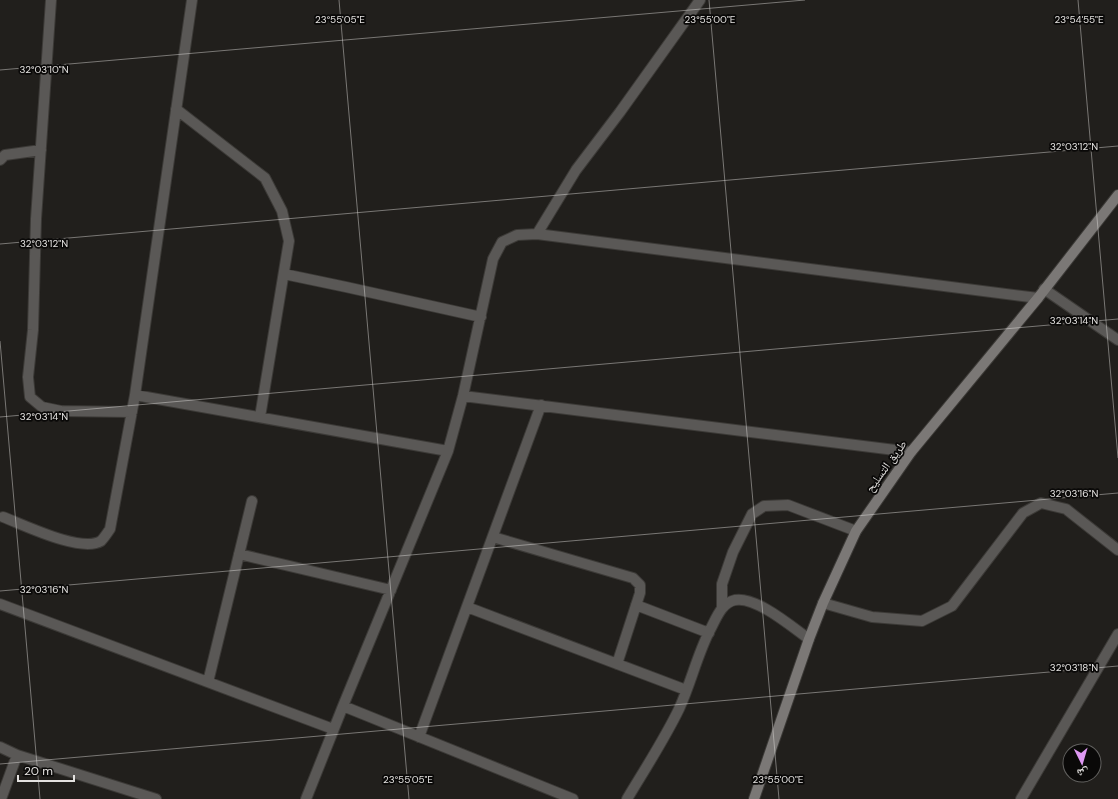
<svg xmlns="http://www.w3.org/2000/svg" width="1118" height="799" font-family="'DM Sans','Noto Naskh Arabic',sans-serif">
  <rect width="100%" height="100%" fill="#211f1c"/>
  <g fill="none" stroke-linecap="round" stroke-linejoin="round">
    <defs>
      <path id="street" d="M51 0 36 219 33 330 28 377 30 397 42 407 61 411 132 412
        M176 109 265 178 282 211 289 241 260 417
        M0 160 5 155 41 150
        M537 234 576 170 620 112 700 0
        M284 274 346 287 481 317
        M1044 289 1118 340
        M135 395 448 451
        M463 396 911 452
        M3 517C24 525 81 553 101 541 104 538 108 532 110 529L135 395 192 0
        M493 537 633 578 640 585V593L617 664
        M239 554 391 590
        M823 603 872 617 922 621 952 606 1023 513 1041 503 1066 509 1118 550
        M0 604 333 729
        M636 605 709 633
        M467 607 686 690
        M722 607V584L733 552 752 514 764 506 788 505 856 531
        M208 682 252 501
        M343 706 573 799
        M419 737 541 405
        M0 747 17 755 156 799
        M1 799 17 755
        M306 799 343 706 448 451 463 396 493 259 502 242 517 235 537 234 1038 298
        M627 799C645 769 664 740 679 709 691 683 697 655 710 630 716 619 721 603 735 600 756 596 792 627 809 639
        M1021 799 1118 634"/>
      <path id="secondary" d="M754 799 809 639 823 603 856 531 911 452 1038 298 1118 195"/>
    </defs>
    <use href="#street" stroke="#3c3a37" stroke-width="12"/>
    <use href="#secondary" stroke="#3c3a37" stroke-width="12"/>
    <use href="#street" stroke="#5a5856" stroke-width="10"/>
    <use href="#secondary" stroke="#7b7876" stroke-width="10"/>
  </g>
  <path fill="none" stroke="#e4e2e0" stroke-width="1" stroke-opacity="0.45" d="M339 0 409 799M709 0 779 799M1078 0 1118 458M0 70 805 0M0 244 1118 146M0 341 40 799M0 417 1118 319M0 591 1118 493M0 764 1118 666"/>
  <g text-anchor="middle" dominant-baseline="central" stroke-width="3.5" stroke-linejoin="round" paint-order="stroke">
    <g font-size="12" fill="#e4e2e0" stroke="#0a0908">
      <text transform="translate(886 466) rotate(-54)">طريق التسليح</text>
    </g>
  </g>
  <g font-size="10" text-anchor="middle" fill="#e4e2e0" stroke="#0a0908" stroke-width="3.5" stroke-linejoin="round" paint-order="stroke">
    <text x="340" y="23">23°55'05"E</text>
    <text x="710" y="23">23°55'00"E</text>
    <text x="1079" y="23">23°54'55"E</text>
    <text x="44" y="73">32°03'10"N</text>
    <text x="1074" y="150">32°03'12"N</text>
    <text x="44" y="247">32°03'12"N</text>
    <text x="1074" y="324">32°03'14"N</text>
    <text x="44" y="420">32°03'14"N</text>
    <text x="1074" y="497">32°03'16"N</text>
    <text x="44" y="593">32°03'16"N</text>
    <text x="1074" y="671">32°03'18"N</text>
    <text x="408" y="783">23°55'05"E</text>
    <text x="778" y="783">23°55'00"E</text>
  </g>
  <g transform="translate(1082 763) rotate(175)"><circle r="19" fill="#0a0908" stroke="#61605e"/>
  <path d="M0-3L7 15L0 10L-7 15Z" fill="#de98f2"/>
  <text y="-6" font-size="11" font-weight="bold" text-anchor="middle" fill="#e4e2e0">ش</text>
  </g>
  <path d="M18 775v6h56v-6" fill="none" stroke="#e4e2e0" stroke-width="2"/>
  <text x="24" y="775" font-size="12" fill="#e4e2e0" stroke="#0a0908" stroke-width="3" paint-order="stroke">20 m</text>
</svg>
